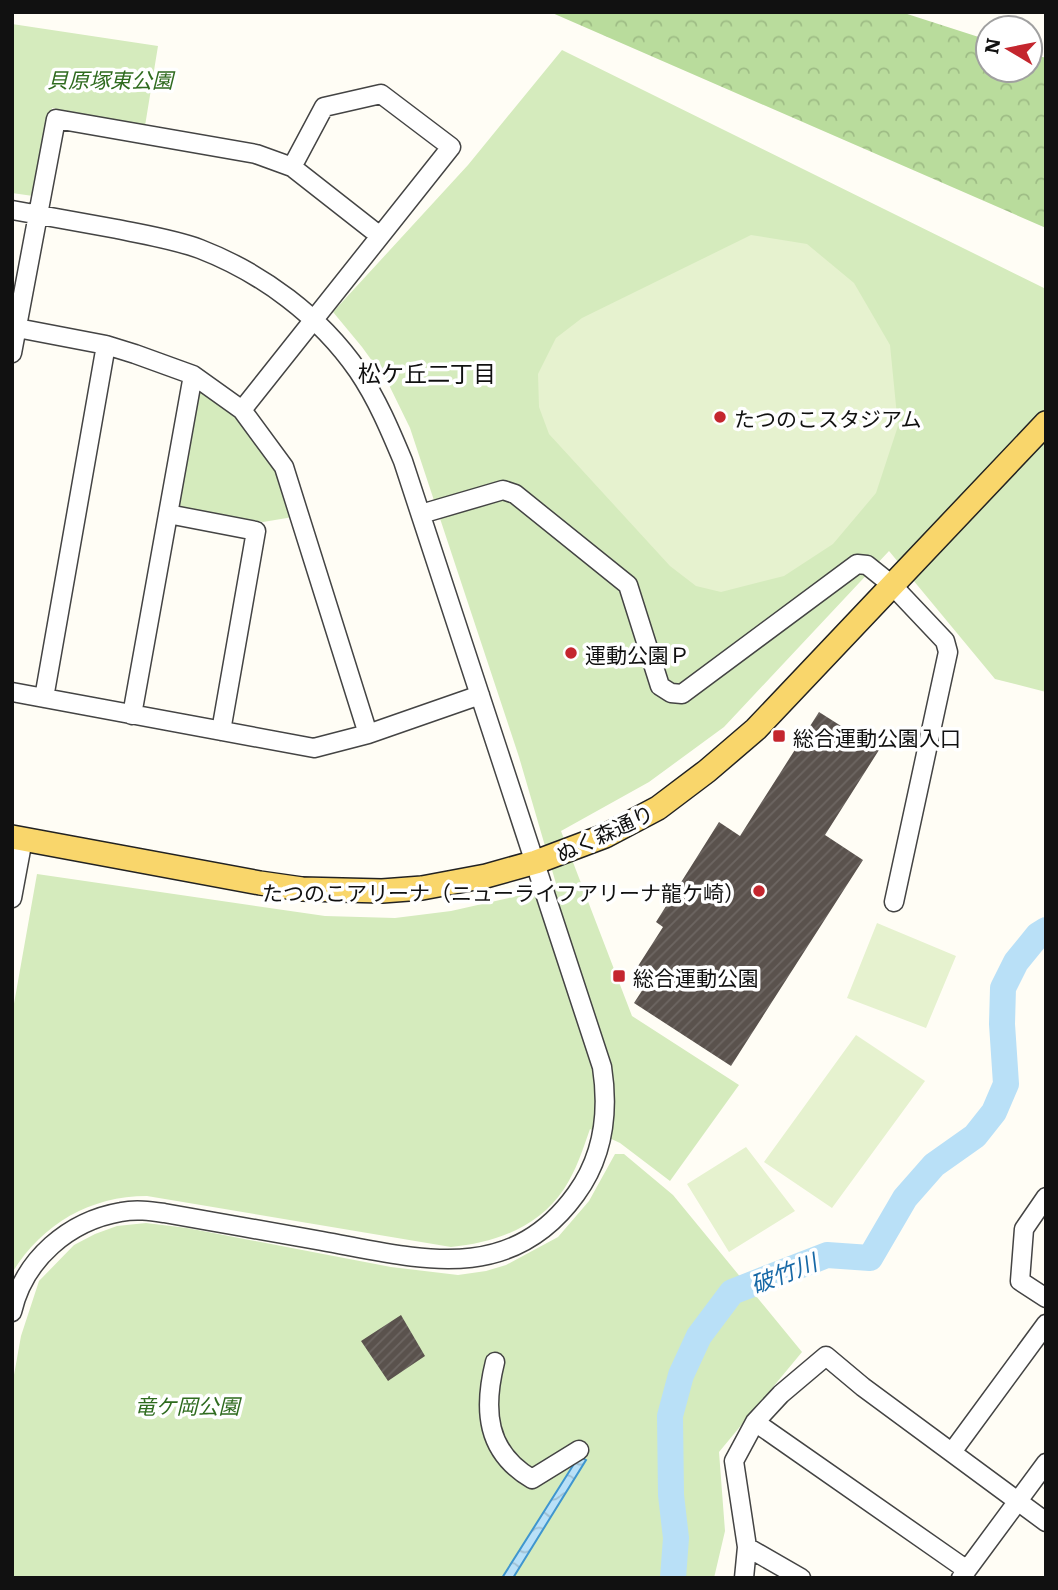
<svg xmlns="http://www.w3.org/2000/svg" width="1058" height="1590" font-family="Literata,'Noto Sans JP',serif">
  <defs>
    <pattern id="forest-crowns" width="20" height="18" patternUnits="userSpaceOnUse" patternTransform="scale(1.75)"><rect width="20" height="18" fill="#b9dc9c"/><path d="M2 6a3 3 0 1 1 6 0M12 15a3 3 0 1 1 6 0" fill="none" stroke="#9ebc85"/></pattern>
    <pattern id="water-waves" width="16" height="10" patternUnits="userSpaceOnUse" patternTransform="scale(1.75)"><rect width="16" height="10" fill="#b9e0f7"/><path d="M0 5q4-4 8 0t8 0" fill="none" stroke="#9ebfd3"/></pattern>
    <pattern id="building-hatch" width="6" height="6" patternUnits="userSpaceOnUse" patternTransform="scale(1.75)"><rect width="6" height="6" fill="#5a524d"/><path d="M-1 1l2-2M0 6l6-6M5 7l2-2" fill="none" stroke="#6d6662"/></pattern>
  </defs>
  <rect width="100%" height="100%" fill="#fffdf5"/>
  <path fill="url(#forest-crowns)" d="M550 12H901L988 40V70H1030V53L1046 58V228Z"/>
  <path fill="#d5ebbd" d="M12 24 158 46 145 126 52 108 33 196 12 193Z
    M562 50 1046 289V692L995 679 889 551 724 727 649 782 561 831 632 1016 739 1085 670 1181 620 1143 590 1129C583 1149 576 1171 564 1189 539 1227 495 1243 451 1247L147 1196C90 1196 42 1224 12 1273V1015L37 874 325 916 395 918 451 911 557 887 519 757 410 428 388 383 362 347 333 312 468 165Z
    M198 386 234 413 270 461 278 476 293 517 263 522 177 506Z
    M615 1154H624L673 1195 802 1352 719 1452 725 1531 714 1578H12V1386L21 1336 39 1281 74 1245 95 1234 117 1226 146 1223 187 1228 391 1267 458 1275 486 1271 506 1265 558 1237 589 1201Z"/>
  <path fill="#e6f2cf" d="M751 235 807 244 854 283 890 345 898 426 876 493 833 544 784 576 721 592 696 586 670 566 549 434 539 407 538 374 556 338 582 318Z
    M877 923 956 956 926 1028 847 998Z
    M856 1035 925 1081 832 1208 764 1162Z
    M746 1147 795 1211 729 1252 687 1184Z"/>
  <path fill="url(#water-waves)" stroke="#3f96cf" stroke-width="2" d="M579 1456 586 1460 513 1578H502Z"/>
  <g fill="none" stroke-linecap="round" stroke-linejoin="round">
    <path stroke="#b9e0f7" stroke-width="26" d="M673 1578 676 1538 671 1495 670 1416 681 1375 699 1336 732 1292 827 1255 870 1258 905 1198 934 1165 975 1136 994 1112 1006 1084 1002 1024 1003 988 1016 962 1038 935 1046 930"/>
  </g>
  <path fill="url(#building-hatch)" d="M819 712 879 750 825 835 863 860 731 1066 634 1003 645 986 631 977 663 927 656 922 719 822 740 836Z
    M401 1315 425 1356 388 1381 361 1341Z"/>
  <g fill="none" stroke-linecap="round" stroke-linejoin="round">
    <defs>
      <path id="minor" d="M292 167 380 236
        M12 210C47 216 82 223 117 229 145 235 173 239 200 249 262 273 320 316 358 371 377 399 390 430 403 461L602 1067C609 1112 603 1157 576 1194 509 1287 416 1258 322 1241 269 1232 217 1222 164 1213 150 1211 136 1209 121 1212 69 1221 24 1259 12 1312
        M12 327 106 345 135 354 193 375 242 410 284 467 368 734
        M12 353 56 119 256 154 292 167 324 107 381 94 451 147 242 410
        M168 514 256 531 221 731
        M421 514 503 490 515 494 628 585 660 686 671 693 682 694 857 564 867 565 892 585 945 641 948 652 894 902
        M12 692 314 748 368 734 480 695
        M44 698 106 345
        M132 715 193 375
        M12 898 23 839
        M1046 1197 1024 1229 1020 1281 1046 1298
        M495 1362C483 1410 486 1452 532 1479L579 1450
        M755 1422 967 1570
        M952 1452 1046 1324
        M747 1547 801 1578
        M744 1578 747 1547 734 1461 755 1422 781 1394 826 1356 863 1387 1046 1522
        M961 1578 1046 1463"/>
      <path id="major" d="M12 837 260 883 302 889 382 891 422 888 486 876 536 862 605 836 658 808 707 771 756 729 1046 423"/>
    </defs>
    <use href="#minor" stroke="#444" stroke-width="21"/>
    <use href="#major" stroke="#222" stroke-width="26"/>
    <use href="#minor" stroke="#fff" stroke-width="18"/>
    <use href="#major" stroke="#f9d66b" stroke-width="23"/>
  </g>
  <g fill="#c4262e" stroke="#fff" stroke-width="2.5">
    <circle cx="720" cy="417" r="7"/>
    <circle cx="571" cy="653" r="7"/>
    <rect x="772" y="729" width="14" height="14" rx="3.5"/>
    <circle cx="759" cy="891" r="7"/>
    <rect x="612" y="969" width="14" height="14" rx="3.5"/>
  </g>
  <g text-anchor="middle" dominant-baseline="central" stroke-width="7" stroke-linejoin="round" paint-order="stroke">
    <g font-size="21" font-style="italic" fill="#2f6b1f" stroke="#fff">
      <text x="110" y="78">貝原塚東公園</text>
      <text x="187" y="1404">竜ケ岡公園</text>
    </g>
    <g font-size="21" fill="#111" stroke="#fff" text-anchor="start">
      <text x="734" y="417">たつのこスタジアム</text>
      <text x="585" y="653">運動公園Ｐ</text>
      <text x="793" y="736">総合運動公園入口</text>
      <text x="745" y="891" text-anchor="end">たつのこアリーナ（ニューライフアリーナ龍ケ崎）</text>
      <text x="633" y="976">総合運動公園</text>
    </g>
    <g font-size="21" fill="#111" stroke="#fff">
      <text transform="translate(604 832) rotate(-25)">ぬく森通り</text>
    </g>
    <g font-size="23" fill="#111" stroke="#fff">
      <text x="427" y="372">松ケ丘二丁目</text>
    </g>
    <g font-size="23" font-style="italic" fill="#1768a6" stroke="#fff">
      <text transform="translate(783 1272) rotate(-21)">破竹川</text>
    </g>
  </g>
  <rect width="1058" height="1590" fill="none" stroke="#111111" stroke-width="28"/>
  <g transform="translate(1009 49) rotate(280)"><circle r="33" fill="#ffffff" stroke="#a0a0a0" stroke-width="2"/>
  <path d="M0-5L12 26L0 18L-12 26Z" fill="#c4262e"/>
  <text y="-10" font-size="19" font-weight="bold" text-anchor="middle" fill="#111111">N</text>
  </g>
</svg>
